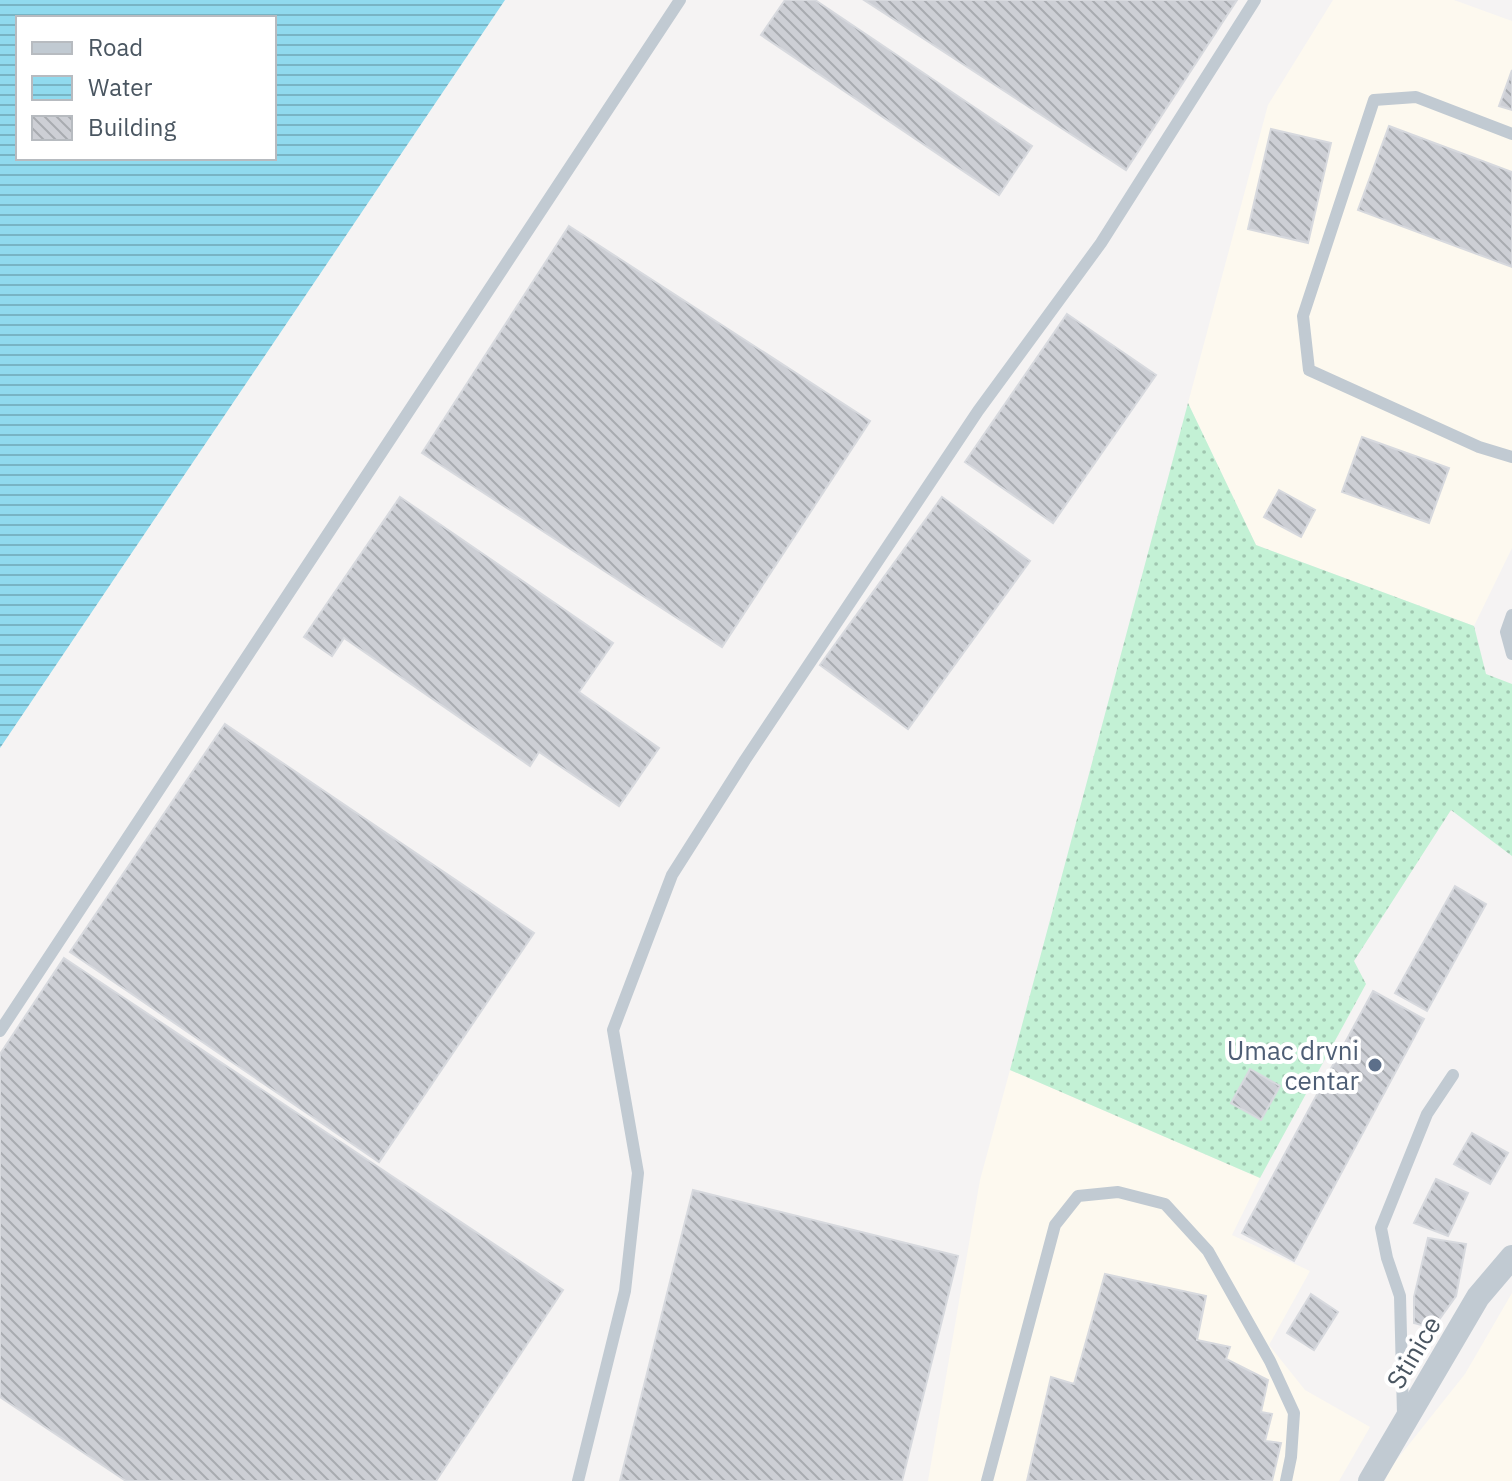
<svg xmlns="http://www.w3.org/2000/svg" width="1512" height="1481" font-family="'IBM Plex Sans',sans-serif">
  <defs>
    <pattern id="grass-dots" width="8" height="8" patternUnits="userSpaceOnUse" patternTransform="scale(2)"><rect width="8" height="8" fill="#c3f1d5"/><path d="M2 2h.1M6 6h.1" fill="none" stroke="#a0c6b0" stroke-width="1.8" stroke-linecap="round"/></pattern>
    <pattern id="water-rules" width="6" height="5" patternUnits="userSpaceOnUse" patternTransform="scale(2)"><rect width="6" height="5" fill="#90daee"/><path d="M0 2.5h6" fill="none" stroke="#78b4c4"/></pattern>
    <pattern id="building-back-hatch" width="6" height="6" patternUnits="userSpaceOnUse" patternTransform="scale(2)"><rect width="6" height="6" fill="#cdcfd5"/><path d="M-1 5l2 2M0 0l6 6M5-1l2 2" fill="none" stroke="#a8abb0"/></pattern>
  </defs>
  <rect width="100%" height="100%" fill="#f5f3f3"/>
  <path fill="#fdf9ef" d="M1333 0H1454L1512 21V548L1474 626 1256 545 1188 403 1268 105Z
    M1010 1070 1260 1178 1232 1235 1310 1271 1269 1345 1305 1390 1370 1427 1339 1481H928L980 1180Z
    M1512 1293V1481H1385L1391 1467 1465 1374Z"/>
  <path fill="url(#grass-dots)" d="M1188 403 1256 545 1474 626 1486 674 1512 684V856L1451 810 1354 961 1366 984 1260 1178 1010 1070Z"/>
  <path fill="url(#water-rules)" fill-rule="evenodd" d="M0 0H505L0 748ZM18 18H274V158H18Z"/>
  <path fill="url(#building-back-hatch)" stroke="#d7d9de" stroke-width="2" d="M785 0H815L1032 146 999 195 761 35Z
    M864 0H1237L1126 170Z
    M1512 70V110L1499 106Z
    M1389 126 1512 172V267L1358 210Z
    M1271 129 1331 143 1308 243 1248 229Z
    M569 226 870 421 722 647 422 453Z
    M1067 314 1156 375 1053 523 965 462Z
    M1362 437 1449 468 1429 523 1342 492Z
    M1279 490 1315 510 1301 537 1264 517Z
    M400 497 613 643 579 692 659 748 619 806 539 752 530 766 344 638 332 656 304 637Z
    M942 497 1030 561 908 729 820 665Z
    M225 724 534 933 379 1162 70 952Z
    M1455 886 1486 904 1427 1011 1395 993Z
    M64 958 563 1290 436 1481H126L0 1397V1054Z
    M1373 991 1424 1019 1294 1261 1242 1233Z
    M1250 1069 1280 1086 1261 1120 1231 1103Z
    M1472 1133 1508 1153 1490 1184 1454 1164Z
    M1436 1179 1468 1193 1448 1236 1414 1223Z
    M693 1190 958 1256 902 1481H620Z
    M1428 1238 1466 1244 1456 1296 1433 1328 1414 1323V1297Z
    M1105 1274 1206 1296 1197 1340 1230 1347 1226 1359 1268 1380 1261 1412 1272 1414 1265 1441 1281 1443 1272 1481H1027L1051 1377 1074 1384Z
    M1311 1294 1338 1312 1314 1350 1287 1333Z"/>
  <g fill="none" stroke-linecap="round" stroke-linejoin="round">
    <path stroke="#c1cad2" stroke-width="12" d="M1512 134 1416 97 1374 100 1303 316 1309 370 1479 447 1512 457
      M1512 615 1506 632 1512 654
      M0 1031 680 0
      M1403 1414 1400 1296 1387 1258 1381 1228 1427 1114 1453 1075
      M578 1481 625 1291 638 1173 613 1030 672 875 745 760 978 411 1101 243 1255 0
      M987 1481 1055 1225 1078 1196 1118 1192 1165 1204 1208 1251 1270 1361 1294 1413 1291 1457 1286 1481"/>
    <path stroke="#c1cad2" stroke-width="24" d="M1370 1481 1478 1297 1512 1257"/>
  </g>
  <circle fill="#5c6f8a" stroke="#fff" stroke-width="3" cx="1375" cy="1065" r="8"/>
  <g text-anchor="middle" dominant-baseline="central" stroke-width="8" stroke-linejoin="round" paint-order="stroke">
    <g font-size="26" fill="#4e5e75" stroke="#fff" text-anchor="end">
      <text x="1359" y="1050">Umac drvni<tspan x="1359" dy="30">centar</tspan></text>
    </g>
    <g font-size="26" fill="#4a5661" stroke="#fff">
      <text transform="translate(1413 1352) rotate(-59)">Stinice</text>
    </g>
  </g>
  <rect x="16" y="16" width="260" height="144" fill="#ffffff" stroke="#b7bbc0" stroke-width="2"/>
  <rect x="32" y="42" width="40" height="12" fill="#c1cad2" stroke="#b7bbc0" stroke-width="2"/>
  <text x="88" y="56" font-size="24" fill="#4a5661">Road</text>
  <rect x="32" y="76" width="40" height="24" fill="url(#water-rules)" stroke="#b7bbc0" stroke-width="2"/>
  <text x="88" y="96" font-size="24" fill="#4a5661">Water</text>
  <rect x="32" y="116" width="40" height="24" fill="url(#building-back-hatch)" stroke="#b7bbc0" stroke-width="2"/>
  <text x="88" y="136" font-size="24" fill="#4a5661">Building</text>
</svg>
